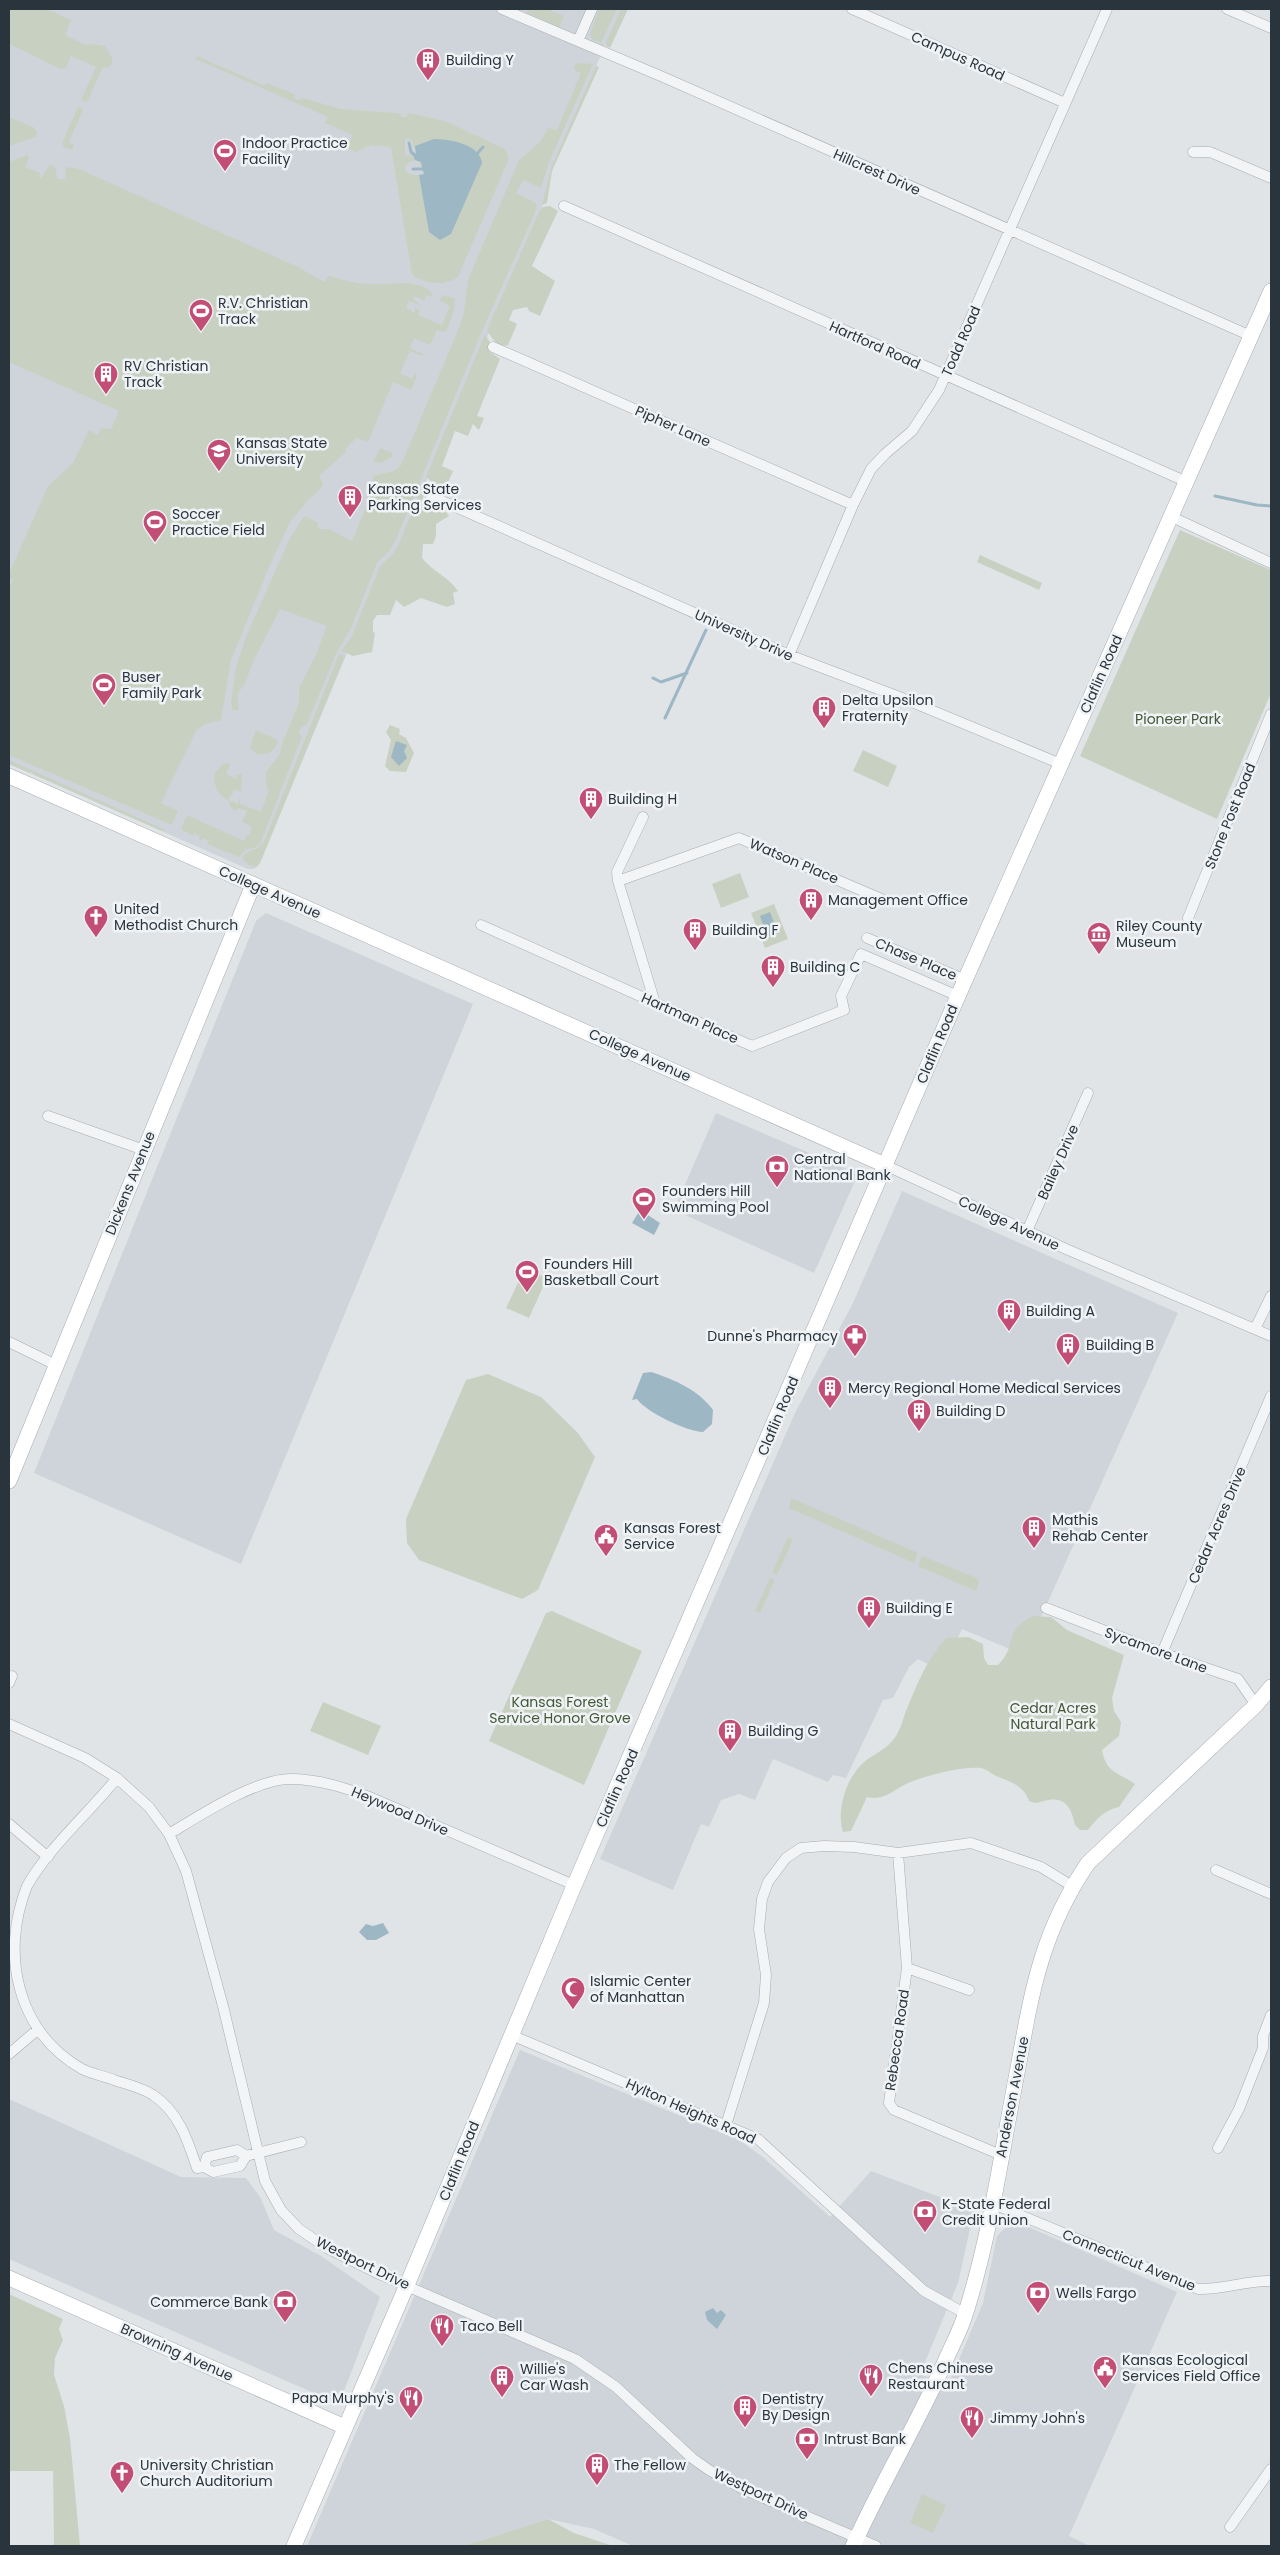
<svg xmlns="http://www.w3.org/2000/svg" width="1280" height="2555" font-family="Poppins,sans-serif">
  <rect width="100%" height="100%" fill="#e0e4e7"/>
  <path fill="#ced4d9" d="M9 9H621L551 170 542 207 389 570 347 653 260 863 254 869H248L9 764Z
    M266 913 473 1004 241 1564 34 1473 256 921Z
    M716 1113 858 1174 814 1273 674 1210Z
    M902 1191 1178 1313 1024 1655 962 1629 941 1671 918 1659 909 1667 893 1698 883 1700 846 1778 833 1775 828 1782 773 1759 755 1800 739 1794 721 1800 709 1827 701 1824 673 1890 600 1859 795 1413 853 1303Z
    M520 2050 739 2140 764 2158 830 2217 871 2171 974 2210 958 2283 920 2374 948 2385 983 2303 997 2236 1007 2226 1015 2223 1024 2225 1177 2292 1069 2536 1090 2546H633L594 2529 548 2519 464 2546H307Z
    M9 2099 181 2177 246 2178 260 2197 274 2230 321 2256 380 2297 339 2404 9 2259Z"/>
  <path fill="#c8d1c1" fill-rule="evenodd" d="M9 9H47L71 20 65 35 86 45 92 44 105 46 112 58V64L108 68 103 67 87 102 81 100 96 67 71 56 66 68 60 69 9 44Z
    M530 9H547L564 16 559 27 526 12Z
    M599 9H617L601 43 592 39 590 34Z
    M621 9H628L610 48 606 46V42Z
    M197 56 265 86 267 83 292 93 295 95 294 98 298 100 303 98 340 109 395 113 401 114V117H406L409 113 445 121 505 149 508 155V161L458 277C445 286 424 285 412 274L391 147 371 145 356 152 347 148 353 135 325 123 328 117 196 59ZM408 138 412 141 416 153 405 156V140ZM418 160 424 175H413L406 172 405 166 409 162Z
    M575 63 593 64 549 162 541 188 523 180 516 193 537 204 535 213 482 331 397 537 389 551 377 563 351 628 336 654 307 724 301 728 299 734 302 736 260 844 254 848 245 850 239 857 207 844 209 841 203 838 202 841 199 839 200 836 194 833 193 836 181 829 187 815 244 841 247 835H250L251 826 242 822 247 811 238 808 236 811 231 808 228 800C217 795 213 784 215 773L223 764 231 763 226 774 236 779 237 775 242 774 241 792 235 789 228 800 238 804 240 798V804L261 812 269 791 266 785V772L280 754 281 746 299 703V688L316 655 327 626 280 609 255 658 244 685 237 694 239 710H233L231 704 236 667 245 639 290 538 304 516 317 522 319 529H329L352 541 367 505V496L374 487 373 476 394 471 401 465 459 328 464 313 468 280 519 160 540 142 548 128 557 130 581 73 574 70Z
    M596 66 599 67 552 171 547 203 542 205 551 168Z
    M78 107 83 110 69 142 74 145 72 150 64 147 62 143Z
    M9 117 33 127 37 132 35 137 9 146Z
    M27 155 29 157 25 167 40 173 39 177 41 178 50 164 56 169 57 179H66L65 171 67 167 79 169 298 267 324 282 329 276C342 280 354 283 367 284 386 286 418 277 432 293L431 297 426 295 424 301 415 296 413 299 422 306 409 301 406 308 415 313V308L420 310 418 315 442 325 450 306 439 300 444 295 455 299 454 311 446 332 437 330 430 345 414 338 410 348 423 354 418 365 422 356 410 351 400 373 412 379 417 370 415 374 417 376 411 390 393 382 368 442 356 438 345 449 346 452 319 476 323 484 322 487 308 500 290 522 270 565 231 660 221 720 205 724 196 731 161 803 178 811 172 825 9 755V589L13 580 9 578V574L48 486 73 463 89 430 98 435 101 428 111 429 119 411 9 362V162Z
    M550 206 558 211 532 266 555 281 540 316 529 311 527 307 513 310 509 320 517 324 508 345C497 348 492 338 487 330L539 212 543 207Z
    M485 334 491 344 489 351 500 359 477 416 484 418 479 430 473 424 468 436 455 431 442 466 453 471 443 494 436 490 432 482 426 477Z
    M380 448 392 453V457L381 463 373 462Z
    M425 480 429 485 421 502 446 512 449 516 436 524V536L433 544H423L422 558C432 571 450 578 458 591L453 593 455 604 447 607 421 598 404 607 396 600 390 615H377L373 621V632L375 633 372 652 353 656 341 651 351 638 380 566 392 555 398 546Z
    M1180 530 1271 570V693L1217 819 1080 756Z
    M980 555 1042 583 1039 590 977 562Z
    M339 654 345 656 260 863 257 867 249 865 242 858C247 849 258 851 264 842Z
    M390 725 400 729 399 734 406 738 414 753 406 772 390 771 385 766 391 740 386 732Z
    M256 730 278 740 275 748 268 754H257L250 748Z
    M863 750 897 766 888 787 853 771Z
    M9 760 163 829 165 831H162L33 774 32 771 30 773 9 764Z
    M740 873 749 897 721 908 712 884Z
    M774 904 788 939 765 948 751 913Z
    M525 1268 547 1278 529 1318 506 1308Z
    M488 1374 541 1397 577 1432 595 1457 538 1590 522 1599 419 1560 407 1543 406 1519 466 1380Z
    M791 1498 918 1553 914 1563 789 1508Z
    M788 1537 793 1539 777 1575 772 1573Z
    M922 1556 977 1578 979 1583 976 1591 918 1566Z
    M770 1578 775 1580 760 1613 755 1611Z
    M552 1611 642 1651 584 1785 489 1741 546 1613Z
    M1033 1616 1051 1617 1067 1630 1124 1655 1112 1698 1114 1711 1121 1722 1119 1736 1102 1750C1106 1773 1118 1772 1135 1784L1119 1807C1105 1810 1097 1818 1088 1830H1080L1075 1825C1072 1811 1067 1797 1049 1800 1040 1801 1038 1805 1029 1801 1025 1788 1014 1783 1001 1778 994 1776 987 1769 981 1768 962 1766 923 1776 906 1784 892 1791 884 1801 867 1797L851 1831 843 1832C836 1810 846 1778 864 1762 875 1753 888 1749 896 1736 901 1728 903 1719 906 1711 917 1684 927 1659 946 1638L968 1637 983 1644 984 1658 988 1665H998C1019 1644 1001 1633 1033 1616Z
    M323 1702 381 1726 368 1755 310 1731Z
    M9 2294 63 2319 59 2329 63 2340 55 2358 54 2375 64 2406 70 2438 80 2546H54L53 2471H9Z
    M922 2494 946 2505 933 2533 910 2523Z
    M548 2519 574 2533 613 2546H464Z"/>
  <path fill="#9db7c5" d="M434 139C449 139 480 144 482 163L451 234 440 240 429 232 419 175 424 174 421 162 415 160 413 155 416 153 415 146Z
    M396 741 407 745 404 751 407 758 399 766 391 757Z
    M770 912 778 933 767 937 760 916Z
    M640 1210 660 1223 654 1235 632 1223Z
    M651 1372C673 1379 699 1390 713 1410L712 1424 703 1432C688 1432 646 1412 637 1399L632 1400 643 1373Z
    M383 1923 389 1933 376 1940H367L359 1932 366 1924 373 1926Z
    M713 2308 717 2313 721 2310 726 2315 717 2329 707 2320 705 2312Z"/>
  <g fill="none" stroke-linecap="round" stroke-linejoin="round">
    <path stroke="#9db7c5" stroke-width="3" d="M409 143 411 152 416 156
      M475 156 483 147
      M413 169H425
      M1215 496 1257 505 1271 506
      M653 678 661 682 687 673
      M665 718 706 630"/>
    <defs>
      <path id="street" d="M502 9 663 77 1251 336
        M852 9 1065 103
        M1227 9 1271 28
        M578 41 592 9
        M1193 152H1210L1271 178
        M564 206 1187 482
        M493 347 853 505
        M431 496 789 655 902 698 1061 764
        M1172 517 1271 563
        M789 655 853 505 871 469 885 454 912 431 939 390 1107 9
        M643 817 617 872 618 881 655 1003
        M618 881 739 838 884 900
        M1188 918 1271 714
        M481 925 752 1046 844 1010 841 996 861 954 958 996
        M867 938 966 980
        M48 1116 144 1150
        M885 1165 1066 1249 1271 1336
        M1027 1231 1088 1093
        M1255 1329 1271 1296
        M9 1342 56 1365
        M1046 1608 1162 1653 1238 1679 1256 1705
        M1162 1653 1271 1396
        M9 1683 12 1676
        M9 1724 85 1758 117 1778 149 1807 169 1834 186 1871 223 2006 265 2181 281 2210 299 2229 327 2248 379 2274 575 2359 616 2387 692 2458 709 2470 743 2489 876 2546
        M117 1778C88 1814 50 1846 27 1886 0 1954 17 2032 82 2069 92 2074 104 2076 114 2080 126 2084 143 2088 153 2095 179 2112 188 2141 197 2168L204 2167 213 2172 240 2166 246 2156 301 2142
        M9 1824 48 1857
        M169 1834C199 1816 255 1779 290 1779 319 1779 346 1788 372 1798L574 1885
        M898 1853 907 1968 889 2103 894 2110 1001 2155
        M1216 1870 1271 1894
        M907 1968 969 1990
        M511 2035 758 2139 924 2291 966 2314
        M9 2054 36 2031
        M726 2125 764 2003 766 1975 759 1929 762 1899 768 1882 786 1858 801 1848 824 1846 854 1847 898 1853 971 1843 1041 1867 1072 1886
        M1218 2148 1239 2109 1263 2048V2036L1271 2015
        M204 2167 207 2157 237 2150 246 2156
        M991 2203 1198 2289C1224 2290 1247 2280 1271 2281
        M1230 2527 1271 2469"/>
      <path id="secondary" d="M9 776 885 1165
        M9 1481 253 885
        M9 2278 345 2427
        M294 2546 407 2285 574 1886 958 996 1271 291
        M853 2546C881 2484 916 2426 944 2364 951 2347 961 2330 966 2312 991 2233 1002 2149 1018 2068 1032 1989 1042 1931 1088 1863L1256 1705 1271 1687"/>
    </defs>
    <use href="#street" stroke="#a6acb1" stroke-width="11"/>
    <use href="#secondary" stroke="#a6acb1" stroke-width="16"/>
    <use href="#street" stroke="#f2f4f6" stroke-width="10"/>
    <use href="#secondary" stroke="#fff" stroke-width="15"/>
  </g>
  <defs>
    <symbol id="building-pin" viewBox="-11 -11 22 30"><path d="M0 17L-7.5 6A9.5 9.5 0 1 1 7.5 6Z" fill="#c34e75" stroke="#eff3f5"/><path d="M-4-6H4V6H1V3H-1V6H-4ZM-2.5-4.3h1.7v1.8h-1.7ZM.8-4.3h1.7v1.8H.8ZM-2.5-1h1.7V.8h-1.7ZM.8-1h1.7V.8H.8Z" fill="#fff"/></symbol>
    <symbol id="stadium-pin" viewBox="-11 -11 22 30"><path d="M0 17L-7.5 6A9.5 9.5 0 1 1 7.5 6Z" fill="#c34e75" stroke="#eff3f5"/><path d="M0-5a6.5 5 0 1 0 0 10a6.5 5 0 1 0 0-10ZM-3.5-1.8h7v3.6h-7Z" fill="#fff"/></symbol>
    <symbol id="university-pin" viewBox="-11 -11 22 30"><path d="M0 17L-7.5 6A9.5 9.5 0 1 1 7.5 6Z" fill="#c34e75" stroke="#eff3f5"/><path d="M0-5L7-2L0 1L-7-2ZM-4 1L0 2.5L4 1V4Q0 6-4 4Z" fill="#fff"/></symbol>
    <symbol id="church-pin" viewBox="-11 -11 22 30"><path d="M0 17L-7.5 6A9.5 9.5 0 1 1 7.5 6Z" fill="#c34e75" stroke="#eff3f5"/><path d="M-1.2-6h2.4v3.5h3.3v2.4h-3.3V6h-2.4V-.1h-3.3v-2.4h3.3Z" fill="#fff"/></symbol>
    <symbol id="museum-pin" viewBox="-11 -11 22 30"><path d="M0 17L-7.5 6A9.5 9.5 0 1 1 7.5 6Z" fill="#c34e75" stroke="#eff3f5"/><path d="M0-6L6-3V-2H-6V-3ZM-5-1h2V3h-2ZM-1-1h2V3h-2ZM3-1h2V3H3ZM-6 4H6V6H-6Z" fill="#fff"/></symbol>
    <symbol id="bank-pin" viewBox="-11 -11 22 30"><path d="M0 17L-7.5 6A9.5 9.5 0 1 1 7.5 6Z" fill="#c34e75" stroke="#eff3f5"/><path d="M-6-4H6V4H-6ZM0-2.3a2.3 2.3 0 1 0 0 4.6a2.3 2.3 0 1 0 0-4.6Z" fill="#fff"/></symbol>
    <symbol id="pharmacy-pin" viewBox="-11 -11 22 30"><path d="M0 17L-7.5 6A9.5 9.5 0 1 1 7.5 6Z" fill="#c34e75" stroke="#eff3f5"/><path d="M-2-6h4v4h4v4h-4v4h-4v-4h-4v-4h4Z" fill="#fff"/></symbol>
    <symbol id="civic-pin" viewBox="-11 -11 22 30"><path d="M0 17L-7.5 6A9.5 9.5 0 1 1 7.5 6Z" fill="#c34e75" stroke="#eff3f5"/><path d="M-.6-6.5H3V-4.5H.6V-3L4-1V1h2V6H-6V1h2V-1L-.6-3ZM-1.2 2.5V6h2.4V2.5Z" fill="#fff"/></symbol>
    <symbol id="mosque-pin" viewBox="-11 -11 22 30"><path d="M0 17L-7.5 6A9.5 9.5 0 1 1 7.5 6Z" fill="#c34e75" stroke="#eff3f5"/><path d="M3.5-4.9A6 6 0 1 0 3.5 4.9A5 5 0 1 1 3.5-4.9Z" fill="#fff"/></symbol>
    <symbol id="restaurant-pin" viewBox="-11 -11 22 30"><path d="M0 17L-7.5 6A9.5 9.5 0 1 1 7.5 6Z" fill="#c34e75" stroke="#eff3f5"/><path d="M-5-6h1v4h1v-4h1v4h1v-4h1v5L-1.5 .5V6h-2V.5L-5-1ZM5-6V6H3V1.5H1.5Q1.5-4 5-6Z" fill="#fff"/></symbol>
  </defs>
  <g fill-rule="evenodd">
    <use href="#building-pin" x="414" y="46" width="28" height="38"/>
    <use href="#stadium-pin" x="211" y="137" width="28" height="38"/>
    <use href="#stadium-pin" x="187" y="297" width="28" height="38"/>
    <use href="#building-pin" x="92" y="360" width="28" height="38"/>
    <use href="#university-pin" x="205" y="437" width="28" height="38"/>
    <use href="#building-pin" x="336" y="483" width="28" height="38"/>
    <use href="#stadium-pin" x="141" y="508" width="28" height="38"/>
    <use href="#stadium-pin" x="90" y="671" width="28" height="38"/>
    <use href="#building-pin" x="810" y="694" width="28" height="38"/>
    <use href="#building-pin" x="577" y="785" width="28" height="38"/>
    <use href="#building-pin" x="797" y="886" width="28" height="38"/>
    <use href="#church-pin" x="82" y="903" width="28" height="38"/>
    <use href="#building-pin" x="681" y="916" width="28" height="38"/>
    <use href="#museum-pin" x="1085" y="920" width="28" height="38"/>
    <use href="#building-pin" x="759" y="953" width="28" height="38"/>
    <use href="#bank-pin" x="763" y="1153" width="28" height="38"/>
    <use href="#stadium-pin" x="630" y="1185" width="28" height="38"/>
    <use href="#stadium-pin" x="513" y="1258" width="28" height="38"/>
    <use href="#building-pin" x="995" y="1297" width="28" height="38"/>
    <use href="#pharmacy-pin" x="841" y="1322" width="28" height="38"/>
    <use href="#building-pin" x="1054" y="1331" width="28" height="38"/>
    <use href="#building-pin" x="816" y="1374" width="28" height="38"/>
    <use href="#building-pin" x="905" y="1397" width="28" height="38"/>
    <use href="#building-pin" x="1020" y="1514" width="28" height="38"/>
    <use href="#civic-pin" x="592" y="1522" width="28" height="38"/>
    <use href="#building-pin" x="855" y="1594" width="28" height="38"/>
    <use href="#building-pin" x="716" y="1717" width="28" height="38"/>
    <use href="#mosque-pin" x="559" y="1975" width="28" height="38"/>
    <use href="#bank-pin" x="911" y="2198" width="28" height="38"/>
    <use href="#bank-pin" x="1024" y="2279" width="28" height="38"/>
    <use href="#bank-pin" x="271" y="2288" width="28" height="38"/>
    <use href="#restaurant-pin" x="428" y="2312" width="28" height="38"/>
    <use href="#civic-pin" x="1091" y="2354" width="28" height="38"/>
    <use href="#restaurant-pin" x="857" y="2362" width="28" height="38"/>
    <use href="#building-pin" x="488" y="2363" width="28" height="38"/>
    <use href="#restaurant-pin" x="397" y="2384" width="28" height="38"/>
    <use href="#building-pin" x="731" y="2393" width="28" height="38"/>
    <use href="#restaurant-pin" x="958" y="2404" width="28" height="38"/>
    <use href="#bank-pin" x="793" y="2425" width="28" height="38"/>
    <use href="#building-pin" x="583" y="2451" width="28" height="38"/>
    <use href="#church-pin" x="108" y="2459" width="28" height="38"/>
  </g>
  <g text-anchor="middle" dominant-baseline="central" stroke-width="5" stroke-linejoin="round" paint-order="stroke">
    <g font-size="14" fill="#2a343d" stroke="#eff3f5">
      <text transform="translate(958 56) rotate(24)">Campus Road</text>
      <text transform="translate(877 172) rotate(24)">Hillcrest Drive</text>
      <text transform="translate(961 341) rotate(-66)">Todd Road</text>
      <text transform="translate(875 345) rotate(24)">Hartford Road</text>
      <text transform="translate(673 426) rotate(24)">Pipher Lane</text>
      <text transform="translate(744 635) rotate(24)">University Drive</text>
      <text transform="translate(1101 674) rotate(-66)">Claflin Road</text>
      <text transform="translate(1230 816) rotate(-68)">Stone Post Road</text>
      <text transform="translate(794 861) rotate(23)">Watson Place</text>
      <text transform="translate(270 892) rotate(24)">College Avenue</text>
      <text transform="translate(916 959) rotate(23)">Chase Place</text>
      <text transform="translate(690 1018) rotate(24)">Hartman Place</text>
      <text transform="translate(937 1044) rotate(-67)">Claflin Road</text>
      <text transform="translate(640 1055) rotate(24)">College Avenue</text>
      <text transform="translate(1058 1162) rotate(-66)">Bailey Drive</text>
      <text transform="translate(130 1183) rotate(-68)">Dickens Avenue</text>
      <text transform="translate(1009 1223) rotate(25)">College Avenue</text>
      <text transform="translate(778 1416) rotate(-67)">Claflin Road</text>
      <text transform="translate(1217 1525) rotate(-67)">Cedar Acres Drive</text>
      <text transform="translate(1156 1650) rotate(20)">Sycamore Lane</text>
      <text transform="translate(617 1788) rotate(-66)">Claflin Road</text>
      <text transform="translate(400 1811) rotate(23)">Heywood Drive</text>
      <text transform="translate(897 2040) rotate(-82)">Rebecca Road</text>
      <text transform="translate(1012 2097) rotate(-79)">Anderson Avenue</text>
      <text transform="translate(691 2111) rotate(24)">Hylton Heights Road</text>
      <text transform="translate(459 2161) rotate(-68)">Claflin Road</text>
      <text transform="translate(1129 2260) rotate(22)">Connecticut Avenue</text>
      <text transform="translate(363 2263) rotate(26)">Westport Drive</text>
      <text transform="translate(177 2352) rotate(24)">Browning Avenue</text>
      <text transform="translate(761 2494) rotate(25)">Westport Drive</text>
    </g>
    <g font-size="14" fill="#2a343d" stroke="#eff3f5" text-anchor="start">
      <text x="446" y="60">Building Y</text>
      <text x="242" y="143">Indoor Practice<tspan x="242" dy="16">Facility</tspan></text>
      <text x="218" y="303">R.V. Christian<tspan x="218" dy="16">Track</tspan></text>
      <text x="124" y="366">RV Christian<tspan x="124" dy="16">Track</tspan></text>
      <text x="236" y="443">Kansas State<tspan x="236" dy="16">University</tspan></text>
      <text x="368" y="489">Kansas State<tspan x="368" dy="16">Parking Services</tspan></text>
      <text x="172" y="514">Soccer<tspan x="172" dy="16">Practice Field</tspan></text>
      <text x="122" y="677">Buser<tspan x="122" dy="16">Family Park</tspan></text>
      <text x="842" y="700">Delta Upsilon<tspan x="842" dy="16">Fraternity</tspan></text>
      <text x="608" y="799">Building H</text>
      <text x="828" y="900">Management Office</text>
      <text x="114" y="909">United<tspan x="114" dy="16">Methodist Church</tspan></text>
      <text x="1116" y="926">Riley County<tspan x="1116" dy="16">Museum</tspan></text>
      <text x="712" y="930">Building F</text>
      <text x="790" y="967">Building C</text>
      <text x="794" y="1159">Central<tspan x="794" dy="16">National Bank</tspan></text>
      <text x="662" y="1191">Founders Hill<tspan x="662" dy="16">Swimming Pool</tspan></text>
      <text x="544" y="1264">Founders Hill<tspan x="544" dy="16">Basketball Court</tspan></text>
      <text x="1026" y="1311">Building A</text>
      <text x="838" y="1336" text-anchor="end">Dunne's Pharmacy</text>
      <text x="1086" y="1345">Building B</text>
      <text x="848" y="1388">Mercy Regional Home Medical Services</text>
      <text x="936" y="1411">Building D</text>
      <text x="1052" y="1520">Mathis<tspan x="1052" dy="16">Rehab Center</tspan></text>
      <text x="624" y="1528">Kansas Forest<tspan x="624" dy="16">Service</tspan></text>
      <text x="886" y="1608">Building E</text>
      <text x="748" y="1731">Building G</text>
      <text x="590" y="1981">Islamic Center<tspan x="590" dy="16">of Manhattan</tspan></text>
      <text x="942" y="2204">K-State Federal<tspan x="942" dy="16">Credit Union</tspan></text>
      <text x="1056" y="2293">Wells Fargo</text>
      <text x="268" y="2302" text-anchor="end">Commerce Bank</text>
      <text x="460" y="2326">Taco Bell</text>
      <text x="1122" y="2360">Kansas Ecological<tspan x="1122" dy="16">Services Field Office</tspan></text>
      <text x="888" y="2368">Chens Chinese<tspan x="888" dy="16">Restaurant</tspan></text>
      <text x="520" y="2369">Willie's<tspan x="520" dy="16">Car Wash</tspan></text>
      <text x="394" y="2398" text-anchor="end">Papa Murphy's</text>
      <text x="762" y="2399">Dentistry<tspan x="762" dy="16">By Design</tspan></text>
      <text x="990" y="2418">Jimmy John's</text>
      <text x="824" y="2439">Intrust Bank</text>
      <text x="140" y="2465">University Christian<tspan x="140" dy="16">Church Auditorium</tspan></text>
      <text x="614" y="2465">The Fellow</text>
    </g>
    <g font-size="14" fill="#445838" stroke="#eff3f5">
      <text x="1178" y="719">Pioneer Park</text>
      <text x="560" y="1702">Kansas Forest<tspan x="560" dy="16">Service Honor Grove</tspan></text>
      <text x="1053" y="1708">Cedar Acres<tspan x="1053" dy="16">Natural Park</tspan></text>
    </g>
  </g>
  <rect width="1280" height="2555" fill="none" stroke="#2a343d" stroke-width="20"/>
</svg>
